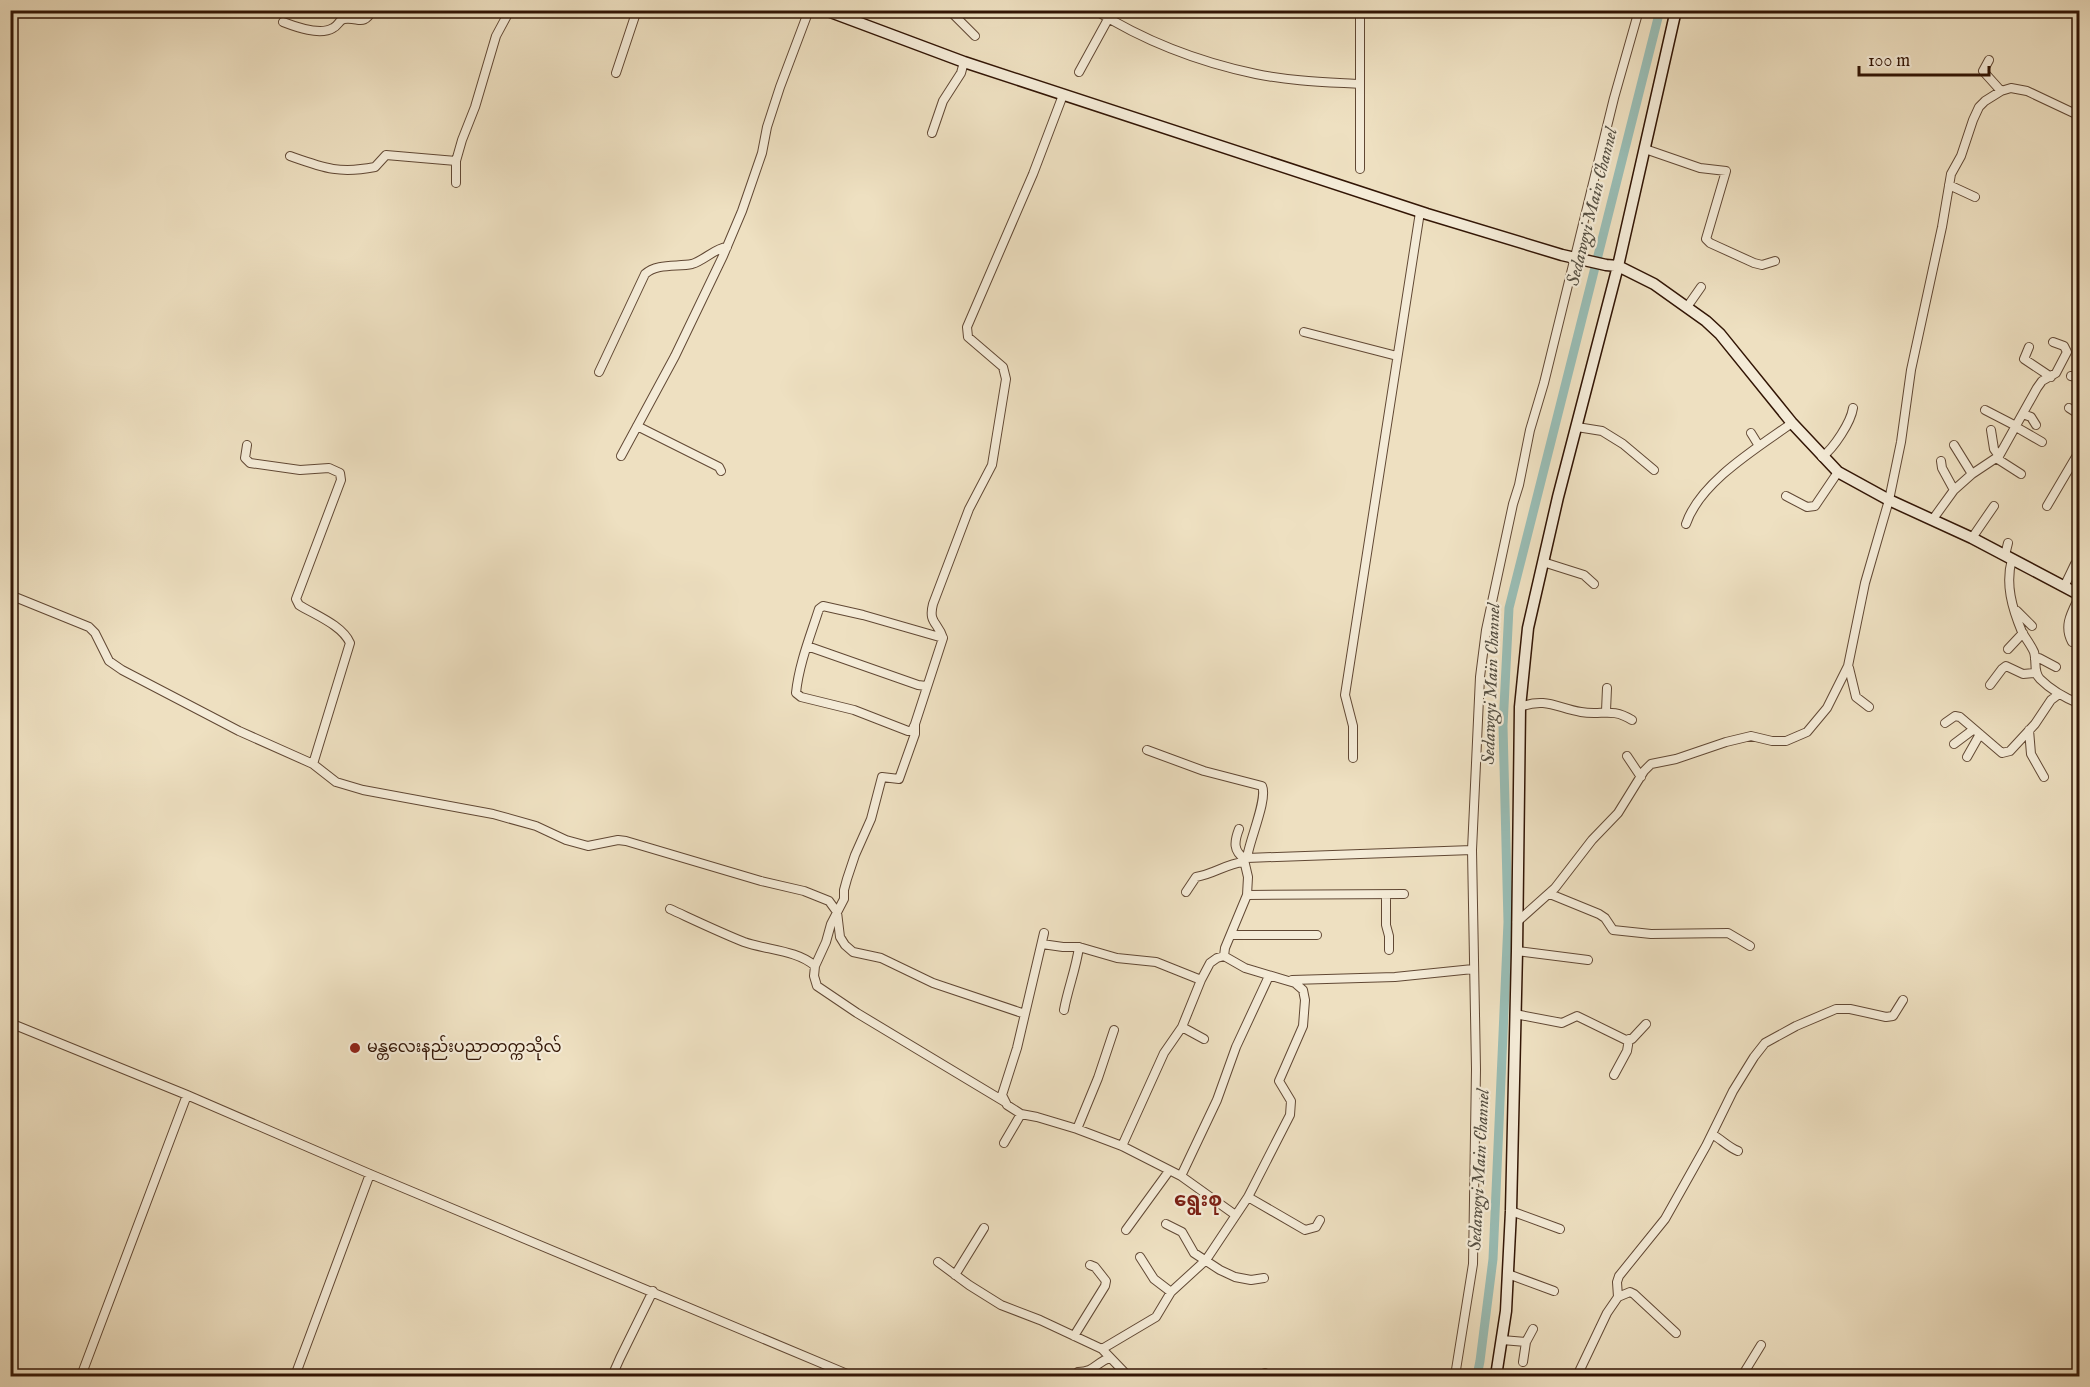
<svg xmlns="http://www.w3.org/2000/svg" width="2090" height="1387" font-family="'IM FELL English','Noto Sans Myanmar',serif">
  <rect width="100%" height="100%" fill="#eee0c1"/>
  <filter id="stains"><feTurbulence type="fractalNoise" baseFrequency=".00333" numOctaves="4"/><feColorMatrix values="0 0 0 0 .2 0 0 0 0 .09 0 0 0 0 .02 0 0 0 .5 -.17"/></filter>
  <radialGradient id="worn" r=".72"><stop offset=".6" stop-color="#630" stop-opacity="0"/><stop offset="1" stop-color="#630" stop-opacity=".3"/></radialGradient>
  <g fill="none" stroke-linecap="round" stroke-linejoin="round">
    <path stroke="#99bdb5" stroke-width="9" d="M1477 1376 1480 1361 1493 1259 1508 922 1503 726 1509 608 1660 10"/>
    <defs>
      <path id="street" d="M949 10 975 36
        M1095 10C1144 41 1199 62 1256 74 1290 81 1326 82 1360 84
        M1332 10 1360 12
        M1360 10V169
        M283 22C296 27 320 36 333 28 338 26 339 20 344 19 360 17 362 27 373 10
        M1989 60 1983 71 2001 91
        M1079 72 1113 10
        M616 73 637 10
        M932 133 943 101 961 73 964 62
        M1645 149 1700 168 1726 171 1706 239 1710 243 1754 263 1762 265 1775 261
        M290 156C324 168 339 174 375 167L386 155 456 161
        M456 183V161L462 140 475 107 496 36 510 10
        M1949 185 1975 197
        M1687 307 1701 287
        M1304 332 1397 356
        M2029 347 2024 359 2051 377
        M599 372 645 274C657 263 677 267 692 264 705 260 715 248 727 247
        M2071 376 2080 378
        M2069 408 2080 415
        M1985 410 2016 426
        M2023 414 2031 417 2036 425
        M637 426 719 467 721 471
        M1577 427 1602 431 1623 444 1654 470
        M2016 427 2042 442
        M1991 430 1994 449 1999 456
        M1751 433 1759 446
        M247 445 245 458 250 463 300 470 329 468 340 473 341 480 296 599 299 605C315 615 342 625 350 643L313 764
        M1954 445 1972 474
        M621 456 675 356 723 256 742 211 762 153 767 127 780 87 809 10
        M1822 457C1834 448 1851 422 1853 408
        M1996 458 2021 474
        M1941 461 1942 468 1954 490
        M1786 496 1807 507 1815 506 1838 472
        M2047 506 2080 450
        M1933 519 1954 490 1972 474 1999 456 2037 388 2042 381 2056 373 2067 352 2064 346 2053 342
        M1686 524C1700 482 1757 448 1792 423
        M1972 538 1994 506
        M2005 555 2008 543
        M2012 559C2005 584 2012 608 2022 632 2026 639 2031 645 2034 652 2037 662 2033 672 2040 679 2051 690 2065 698 2080 704
        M1543 562 1584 575 1594 584
        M2064 587 2075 564
        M10 595 89 627 95 633 109 661 122 670 239 731 313 764 336 782 363 790 493 814 536 826 566 840 588 846 618 840 626 841 761 881 804 891 829 901 837 912 840 937 845 945 853 952 881 958 933 983 1025 1014
        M2017 611 2032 626
        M2072 642C2063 625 2072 612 2080 595
        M807 646 918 685 926 686
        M2008 649 2023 633
        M2035 659 2039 658 2056 667
        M1849 668 1856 697 1869 707
        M1990 685 2002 669 2006 666 2023 674 2035 673
        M1520 707C1546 697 1557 708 1581 712 1602 716 1611 707 1632 720
        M1606 711 1607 688
        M1945 723 1955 716 1960 717 2002 753 2010 751 2035 724 2051 700 2059 694
        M914 726 912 731H908L854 710 801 697 796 693C799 664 810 637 819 609L823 606 863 615 943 638
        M2029 730 2031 754 2044 777
        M1954 744 1974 729
        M1147 750 1204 771 1262 786C1268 799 1249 841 1247 858
        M1627 756 1641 777
        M1967 757 1980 734
        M1353 758V726L1345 695 1420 212
        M1239 829C1234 842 1233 851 1245 859
        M1186 892 1196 877C1214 874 1226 864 1243 862
        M1550 894 1599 914 1605 918 1613 930 1651 934 1728 933 1750 946
        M1247 895 1404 894
        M1386 895V925L1389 936V950
        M670 909C694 920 719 932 744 942 766 950 797 950 815 966L814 976 817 986 857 1013 1005 1102
        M1517 922 1555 888 1592 840 1618 813 1644 771 1651 764 1676 759 1726 742 1751 736 1772 741H1786L1807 732 1827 708 1848 666 1865 583 1889 500 1901 442 1911 370 1942 227 1951 174 1961 156 1973 120 1979 107 1985 101 2001 91 2011 88 2027 91 2080 116
        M1044 933 1017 1048 1002 1095 1007 1105 1021 1114 1037 1117 1077 1129 1122 1146 1181 1176 1234 1214
        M1231 935H1317
        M1042 944 1063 947H1079L1117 958 1156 962 1201 980
        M1517 951 1588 960
        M815 966 826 942 831 924 844 899V890L847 879 855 855 871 819 882 777 899 779 915 734V724L943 638C938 622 928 623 933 604L969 509 992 465 1006 379 1003 367 968 337 967 327 1033 174 1063 95
        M1292 980 1395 977 1473 969
        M1064 1010C1068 988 1076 969 1079 947
        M1515 1014 1562 1023 1577 1016 1626 1040 1632 1039 1646 1024
        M10 1023 187 1095 370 1174 852 1376
        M1182 1027 1204 1039
        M1614 1075 1627 1051 1629 1039
        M1077 1129 1098 1078 1114 1030
        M1712 1134C1722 1140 1728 1147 1738 1151
        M1004 1143 1021 1114
        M1122 1146 1164 1053 1182 1027 1201 980 1210 963 1217 958 1224 956
        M1181 1176 1217 1100 1236 1047 1269 976
        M1248 1197 1305 1230 1316 1227 1320 1220
        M1511 1211 1560 1229
        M1166 1224 1182 1232 1194 1253 1220 1270 1235 1277 1251 1280 1264 1278
        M1126 1230 1169 1171
        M1140 1257 1154 1279 1171 1292
        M938 1262 969 1285 1001 1305 1040 1320 1102 1349
        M1508 1274 1554 1291
        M955 1275 984 1228
        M1618 1297 1630 1292 1634 1294 1676 1333
        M1074 1336 1105 1286 1106 1281 1095 1267 1090 1265
        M1502 1340 1526 1342 1523 1362
        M1526 1342 1533 1329
        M1078 1372C1094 1372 1096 1363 1109 1358
        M81 1376 187 1095
        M295 1376 370 1174
        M612 1376 620 1358 653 1291
        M1128 1376 1102 1349 1156 1317 1171 1292 1206 1260 1248 1197 1290 1115 1291 1101 1279 1081 1303 1026 1305 1000 1303 990 1295 983 1245 968 1224 956 1225 948 1247 895 1248 877 1244 860 1247 858 1472 850
        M1264 1376 1265 1373
        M1455 1376 1473 1264 1476 1069 1472 850 1480 677 1486 630 1513 504 1519 485 1530 430 1544 383 1614 98 1639 10
        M1577 1376 1607 1313 1618 1297 1617 1282 1619 1276 1665 1219 1706 1146 1733 1091 1754 1057 1765 1043 1796 1026 1836 1009H1850L1886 1017 1893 1016 1903 1000
        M1742 1376 1761 1345"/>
      <path id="secondary" d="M825 10 964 62 1427 214 1562 255 1606 265 1618 266 1654 284 1706 321 1720 334 1792 423 1838 472 1889 500 1972 538 2080 595
        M1496 1376 1506 1311 1511 1211 1517 951 1520 707 1528 628 1558 497 1618 266 1676 10"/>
    </defs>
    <use href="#street" stroke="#614834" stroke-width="10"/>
    <use href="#secondary" stroke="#321505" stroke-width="13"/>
    <use href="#street" stroke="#f4ebd7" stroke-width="8"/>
    <use href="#secondary" stroke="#f4ebd7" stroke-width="10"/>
  </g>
  <circle fill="#8f2418" stroke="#f4ebd7" stroke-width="2" cx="355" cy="1048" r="6"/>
  <g text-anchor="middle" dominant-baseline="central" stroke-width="4.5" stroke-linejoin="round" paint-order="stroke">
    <g font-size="16" fill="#321505" stroke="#f4ebd7" text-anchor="start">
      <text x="367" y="1048">မန္တလေးနည်းပညာတက္ကသိုလ်</text>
    </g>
    <g font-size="18" font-style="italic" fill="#565043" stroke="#f4ebd7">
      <text transform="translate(1593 207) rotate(-76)">Sedawgyi Main Channel</text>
      <text transform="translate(1492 684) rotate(-88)">Sedawgyi Main Channel</text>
      <text transform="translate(1480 1170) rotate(-87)">Sedawgyi Main Channel</text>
    </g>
    <g font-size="20" font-weight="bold" fill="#7a1f14" stroke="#f4ebd7">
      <text x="1198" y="1200">ရွေးစု</text>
    </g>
  </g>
  <rect width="2090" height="1387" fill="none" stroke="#eee0c1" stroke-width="36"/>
  <rect x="12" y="12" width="2066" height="1363" fill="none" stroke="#321505" stroke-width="3"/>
  <rect x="18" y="18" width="2054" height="1351" fill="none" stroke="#321505" stroke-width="1.5"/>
  <path d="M1859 66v9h130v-9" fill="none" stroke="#321505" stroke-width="3"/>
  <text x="1868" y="66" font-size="18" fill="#321505" stroke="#f4ebd7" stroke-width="4.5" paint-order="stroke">100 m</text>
  <rect width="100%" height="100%" filter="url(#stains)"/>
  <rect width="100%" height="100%" fill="url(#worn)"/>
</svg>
